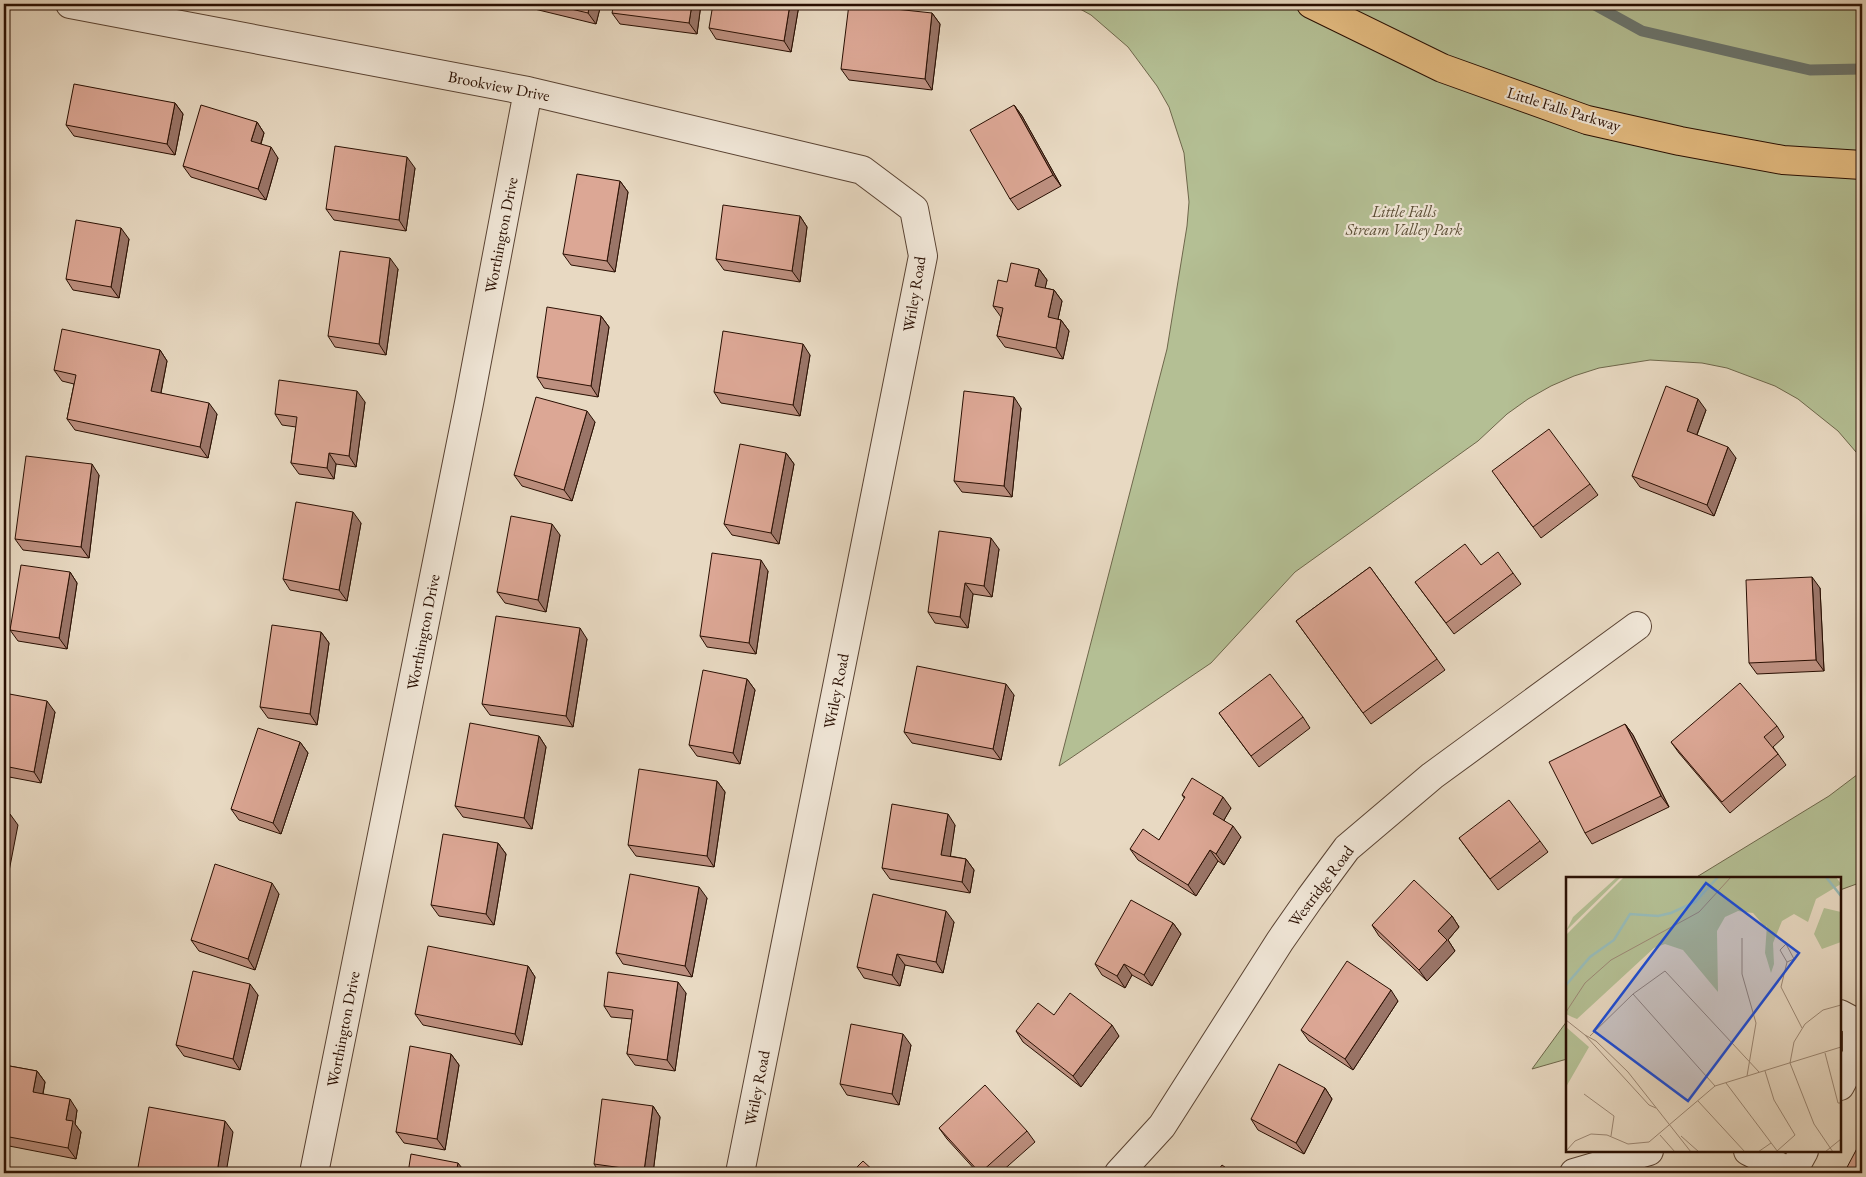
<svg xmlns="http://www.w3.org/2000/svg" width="1866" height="1177" font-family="'EB Garamond',serif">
  <rect width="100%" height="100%" fill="#e8d9c2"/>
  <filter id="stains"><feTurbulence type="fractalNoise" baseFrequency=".004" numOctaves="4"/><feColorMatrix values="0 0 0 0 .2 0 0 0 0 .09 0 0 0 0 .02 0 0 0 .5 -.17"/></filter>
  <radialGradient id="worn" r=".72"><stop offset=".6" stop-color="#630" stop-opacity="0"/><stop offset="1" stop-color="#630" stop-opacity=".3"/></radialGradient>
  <path fill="#b4bf94" stroke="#6e674b" d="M1071 4H1862V459L1838 431 1798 399 1775 386 1727 368 1702 363 1650 360 1599 368 1574 376 1551 386 1528 399 1507 414 1478 441 1295 572 1211 663 1059 766 1167 349 1187 226 1189 202 1184 153 1169 107 1157 86 1128 47 1091 15Z
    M1862 771V882L1840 890V878H1695L1829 796Z
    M1567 1021V1059L1532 1069Z"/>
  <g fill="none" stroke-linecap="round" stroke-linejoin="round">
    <path stroke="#6b766f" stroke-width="11" d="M1593 4 1642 31 1810 70 1862 69"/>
    <defs>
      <path id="minor" d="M70 4 528 91 862 170 914 209 923 256 740 1173
        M1840 1014 1857 1023V1054L1840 1086
        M1748 1151 1792 1173
        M314 1173 469 403 528 91
        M1119 1173 1162 1126 1280 941 1310 898 1347 848 1432 776 1637 626
        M1574 1173 1649 1151
        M1792 1173 1804 1151"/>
      <path id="major" d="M1311 4 1442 68 1587 120 1680 141 1783 160 1862 165"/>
    </defs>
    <use href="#minor" stroke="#594232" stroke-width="30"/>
    <use href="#major" stroke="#290f02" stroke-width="30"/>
    <use href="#minor" stroke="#f0e6d7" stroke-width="28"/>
    <use href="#major" stroke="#e4bc81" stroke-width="28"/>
  </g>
  <path fill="#bd9080" stroke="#290f02" d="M514 4H601L596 24Z
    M701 4 697 34 620 24 612 13Z
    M799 5 791 52 716 39 709 28Z
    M932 13 940 24 932 90 849 80 841 69Z
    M175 103 183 114 175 155 74 136 66 125Z
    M1014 105 1022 116 1061 186 1018 210 1010 199Z
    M257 122 264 133 261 144 278 158 266 200 191 177 183 166Z
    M415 168 406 231 334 220 326 209Z
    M620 181 628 192 615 272 571 265 563 254Z
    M800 216 807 227 800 282 724 270 716 259Z
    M129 239 119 298 73 290 66 279Z
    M398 269 386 355 335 347 328 336Z
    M1039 269 1047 280 1045 288 1054 290 1062 301 1058 319 1061 320 1069 331 1063 359 1005 347 997 336 1001 317 993 306Z
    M601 316 609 327 598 397 544 388 537 377Z
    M160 350 167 361 161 393 217 414 208 458 75 430 67 419 74 384 62 381 54 370Z
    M810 355 800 416 721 403 714 392Z
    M365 402 356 467 336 464 334 479 299 474 291 463 296 427 282 425 275 414Z
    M1021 408 1012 497 962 492 954 481Z
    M1706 410 1697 435 1736 458 1714 516 1640 487 1632 476Z
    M595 422 572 501 522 486 514 475Z
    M786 453 794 464 779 544 732 535 724 524Z
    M99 475 89 558 23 550 15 539Z
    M1500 482 1590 484 1598 495 1541 538Z
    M361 523 347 601 290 590 283 579Z
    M560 535 546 612 505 603 497 592Z
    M999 549 992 597 973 594 968 628 935 623 928 612Z
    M1370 567 1445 670 1371 724 1296 621Z
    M768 571 756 654 707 647 700 636Z
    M70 572 77 583 67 649 18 641 10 630Z
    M1513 573 1521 584 1454 634 1415 582Z
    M1820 588 1824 671 1757 674 1749 663Z
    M321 632 329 643 317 725 268 718 260 707Z
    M587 639 573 727 490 715 482 704Z
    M747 679 755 690 740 764 697 756 689 745Z
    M4 693 55 712 41 783 4 776Z
    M1014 695 1001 760 912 743 904 732Z
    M1219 713 1303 717 1310 728 1259 767Z
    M1625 724 1633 735 1669 807 1592 844 1585 833Z
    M1777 726 1784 737 1773 747 1786 765 1730 813 1679 753 1671 742Z
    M539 736 546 747 532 829 463 817 455 806Z
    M300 742 308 753 281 834 239 820 231 809Z
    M717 781 725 792 714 867 636 856 628 845Z
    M1182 795 1231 808 1224 820 1241 837 1224 865 1218 861 1196 896 1138 860 1130 849 1159 840 1185 799Z
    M955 825 950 856 966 859 974 870 970 893 890 879 882 868Z
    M1459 838 1540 841 1548 852 1498 890Z
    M498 843 506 854 494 925 439 916 431 905Z
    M279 894 255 970 199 951 191 940Z
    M707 898 692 977 623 964 616 953Z
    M1452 916 1459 927 1448 940 1455 951 1427 981 1379 936 1372 925Z
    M954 922 943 973 905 965 900 986 864 978 857 967Z
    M1173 923 1181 934 1152 986 1132 975 1125 988 1102 975 1095 964Z
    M528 966 535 977 522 1045 423 1025 415 1014Z
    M686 993 675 1071 635 1065 627 1054 632 1019 611 1017 604 1006Z
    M258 995 240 1070 184 1056 176 1045Z
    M1398 1001 1353 1070 1309 1041 1301 1030Z
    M1054 1015 1119 1036 1081 1087 1023 1042 1016 1031Z
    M911 1045 899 1105 847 1095 840 1084Z
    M451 1054 459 1065 445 1150 404 1143 396 1132Z
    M4 1065 37 1071 45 1082 43 1094 77 1110 75 1124 81 1132 76 1159 4 1145Z
    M1325 1088 1332 1099 1304 1154 1258 1130 1251 1119Z
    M653 1106 660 1117 653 1173H600L594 1164Z
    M939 1128 1027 1131 1035 1142 1000 1173H978L947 1139Z"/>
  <path fill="#9a7568" stroke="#290f02" d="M590 4H601L596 24 588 13Z
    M692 4H701L697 34 689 23Z
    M790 4H798L799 5 791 52 784 41Z
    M932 13 940 24 932 90 925 79Z
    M175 103 183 114 175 155 167 144Z
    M1014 105 1022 116 1061 186 1053 175Z
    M257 122 264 133 258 152 251 141Z
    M271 147 278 158 266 200 258 189Z
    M407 157 415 168 406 231 399 220Z
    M620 181 628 192 615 272 607 261Z
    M800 216 807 227 800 282 792 271Z
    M121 228 129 239 119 298 111 287Z
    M390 258 398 269 386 355 379 344Z
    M1039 269 1047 280 1043 297 1035 286Z
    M1054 290 1062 301 1056 328 1048 317Z
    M601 316 609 327 598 397 591 386Z
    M1061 320 1069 331 1063 359 1056 348Z
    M803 344 810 355 800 416 793 405Z
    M160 350 167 361 159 402 151 391Z
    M357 391 365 402 356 467 349 456Z
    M1014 397 1021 408 1012 497 1004 486Z
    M1698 399 1706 410 1694 442 1687 431Z
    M209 403 217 414 208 458 200 447Z
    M587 411 595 422 572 501 564 490Z
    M1728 447 1736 458 1714 516 1707 505Z
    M329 453 336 464 334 479 327 468Z
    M786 453 794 464 779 544 771 533Z
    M92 464 99 475 89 558 81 547Z
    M353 512 361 523 347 601 339 590Z
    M552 524 560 535 546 612 538 600Z
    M991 538 999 549 992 597 984 586Z
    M761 560 768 571 756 654 749 643Z
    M70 572 77 583 67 649 59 638Z
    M1812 577 1820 588 1824 671 1816 660Z
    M965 583 973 594 968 628 960 617Z
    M580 628 587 639 573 727 566 716Z
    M321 632 329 643 317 725 310 714Z
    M747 679 755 690 740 764 733 753Z
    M1006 684 1014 695 1001 760 993 749Z
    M47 701 55 712 41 783 34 772Z
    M1625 724 1633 735 1669 807 1661 796Z
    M539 736 546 747 532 829 524 818Z
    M300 742 308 753 281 834 273 823Z
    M717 781 725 792 714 867 707 856Z
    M1223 797 1231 808 1221 825 1213 814Z
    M10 814 18 825 4 897V848Z
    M948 814 955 825 949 866 941 855Z
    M1233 826 1241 837 1224 865 1216 854Z
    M498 843 506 854 494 925 486 914Z
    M1210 850 1218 861 1196 896 1188 885Z
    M966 859 974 870 970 893 962 882Z
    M272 883 279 894 255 970 248 959Z
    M699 887 707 898 692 977 685 966Z
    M946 911 954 922 943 973 936 962Z
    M1452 916 1459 927 1448 940 1455 951 1427 981 1419 970 1438 931Z
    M1173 923 1181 934 1152 986 1144 975Z
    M897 954 905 965 900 986 892 975Z
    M1124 964 1132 975 1125 988 1117 976Z
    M528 966 535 977 522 1045 515 1034Z
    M4 976 6 979 4 988Z
    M678 982 686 993 675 1071 667 1060Z
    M250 984 258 995 240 1070 233 1059Z
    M1391 990 1398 1001 1353 1070 1345 1059Z
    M1112 1025 1119 1036 1081 1087 1073 1076Z
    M903 1034 911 1045 899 1105 892 1094Z
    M451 1054 459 1065 445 1150 437 1139Z
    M37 1071 45 1082 41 1103 33 1092Z
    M1325 1088 1332 1099 1304 1154 1296 1143Z
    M70 1099 77 1110 75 1124 81 1132 76 1159 68 1148 66 1120Z
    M653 1106 660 1117 653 1173H645L644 1171Z
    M225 1121 233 1132 226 1173H217Z
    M458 1163 466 1173H456Z"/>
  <path fill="#dca795" stroke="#290f02" d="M550 4H590L588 13Z
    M614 4H692L689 23 612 13Z
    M713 4H790L784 41 709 28Z
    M849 4 932 13 925 79 841 69Z
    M74 84 175 103 167 144 66 125Z
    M201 105 257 122 251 141 271 147 258 189 183 166Z
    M1014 105 1053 175 1010 199 970 130Z
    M335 146 407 157 399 220 326 209Z
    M577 174 620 181 607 261 563 254Z
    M723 205 800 216 792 271 716 259Z
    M76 220 121 228 111 287 66 279Z
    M340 251 390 258 379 344 328 336Z
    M1011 263 1039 269 1035 286 1054 290 1048 317 1061 320 1056 348 997 336 1003 308 993 306 998 280 1007 282Z
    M547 307 601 316 591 386 537 377Z
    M62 329 160 350 151 391 209 403 200 447 67 419 76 375 54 370Z
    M723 331 803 344 793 405 714 392Z
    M279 380 357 391 349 456 329 453 327 468 291 463 297 417 275 414Z
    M1666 386 1698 399 1687 431 1728 447 1707 505 1632 476Z
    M964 391 1014 397 1004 486 954 481Z
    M536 397 587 411 564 490 514 475Z
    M1549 429 1590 484 1533 527 1492 471Z
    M740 444 786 453 771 533 724 524Z
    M26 456 92 464 81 547 15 539Z
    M296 502 353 512 339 590 283 579Z
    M511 516 552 524 538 600 497 592Z
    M939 531 991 538 984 586 965 583 960 617 928 612Z
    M1465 544 1481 565 1498 552 1513 573 1446 623 1415 582Z
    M712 553 761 560 749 643 700 636Z
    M21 565 70 572 59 638 10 630Z
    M1370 567 1437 659 1363 713 1296 621Z
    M1812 577 1816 660 1749 663 1746 580Z
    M496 616 580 628 566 716 482 704Z
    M272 625 321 632 310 714 260 707Z
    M917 666 1006 684 993 749 904 732Z
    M703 670 747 679 733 753 689 745Z
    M1270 674 1303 717 1251 756 1219 713Z
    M1740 683 1777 726 1764 737 1778 754 1722 802 1671 742Z
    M4 693 47 701 34 772 4 766Z
    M470 723 539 736 524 818 455 806Z
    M1625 724 1661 796 1585 833 1549 762Z
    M258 728 300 742 273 823 231 809Z
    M639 769 717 781 707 856 628 845Z
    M1192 778 1223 797 1213 814 1233 826 1216 854 1210 850 1188 885 1130 849 1143 829 1159 840 1185 797 1182 795Z
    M1509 800 1540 841 1490 879 1459 838Z
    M892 804 948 814 941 855 966 859 962 882 882 868Z
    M4 813 10 814 4 848Z
    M443 834 498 843 486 914 431 905Z
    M215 864 272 883 248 959 191 940Z
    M630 874 699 887 685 966 616 953Z
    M1414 880 1452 916 1438 931 1447 940 1419 970 1372 925Z
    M873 894 946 911 936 962 897 954 892 975 857 967Z
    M1131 900 1173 923 1144 975 1124 964 1117 976 1095 964Z
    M428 946 528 966 515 1034 415 1014Z
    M1347 961 1391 990 1345 1059 1301 1030Z
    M193 971 250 984 233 1059 176 1045Z
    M608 972 678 982 667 1060 627 1054 633 1010 604 1006Z
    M1070 993 1112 1025 1073 1076 1016 1031 1038 1003 1054 1015Z
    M851 1024 903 1034 892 1094 840 1084Z
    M410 1046 451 1054 437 1139 396 1132Z
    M1279 1064 1325 1088 1296 1143 1251 1119Z
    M4 1065 37 1071 33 1092 70 1099 66 1120 73 1121 68 1148 4 1136Z
    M985 1085 1027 1131 980 1173 939 1128Z
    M602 1099 653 1106 644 1171 594 1164Z
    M149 1107 225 1121 217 1173H137Z
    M1862 1139V1173H1844Z
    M411 1154 458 1163 456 1173H408Z
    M863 1161 876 1173H851Z
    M1222 1165 1233 1173H1216Z"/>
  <g text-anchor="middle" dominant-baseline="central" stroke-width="4.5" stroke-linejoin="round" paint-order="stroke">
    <g font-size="16" fill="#290f02" stroke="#f0e6d7">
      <text transform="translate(499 86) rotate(11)">Brookview Drive</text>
      <text transform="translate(1564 109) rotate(17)">Little Falls Parkway</text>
      <text transform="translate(501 235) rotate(-79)">Worthington Drive</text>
      <text transform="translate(914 294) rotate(-81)">Wriley Road</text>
      <text transform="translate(423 632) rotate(-79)">Worthington Drive</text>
      <text transform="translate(836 691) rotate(-79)">Wriley Road</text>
      <text transform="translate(1321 886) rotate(-53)">Westridge Road</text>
      <text transform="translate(343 1029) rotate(-79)">Worthington Drive</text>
      <text transform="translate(757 1088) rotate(-79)">Wriley Road</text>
    </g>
    <g font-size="16" font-style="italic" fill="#5a4d35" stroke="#f0e6d7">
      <text x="1404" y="211">Little Falls<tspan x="1404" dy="18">Stream Valley Park</tspan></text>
    </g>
  </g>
  <g transform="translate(1566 877)">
    <rect width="275" height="275" fill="#e8d9c2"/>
    <path d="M51 0H55L0 54 7 40ZM58 0H270L275 7 250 22 242 45 228 37 216 44 207 66 208 87 205 96 199 76 201 48 200 51 187 36 172 34 159 40 151 54 152 115 117 73 99 67 88 71 11 142 6 140 0 137V58ZM258 31 275 35V65L256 72 248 57ZM0 150 23 170 0 210Z" fill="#b4bf94"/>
    <path fill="none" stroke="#97bab7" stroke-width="2.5" d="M260 0 275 19M0 108 24 80 48 63 64 37 92 39 105 36 129 25 152 0"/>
    <path fill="none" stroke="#9c8875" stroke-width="1" d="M176 61V97L190 146 181 199M221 85 214 73 220 67 228 82 221 85 215 110 236 151M67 117 149 209M0 135 19 106 45 83 133 35 165 0M0 143 19 158 83 228 90 231M19 158 30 164 62 195 125 275M24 159 67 117 99 94 193 195M259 176 272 226H275M199 194 208 223 229 258 211 274M160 206 212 275M18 217 48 239 45 259M132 224 179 275M94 258 109 275M115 259 133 275M0 274 9 264 25 257 41 258 62 267 83 265 149 209 275 170M192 275 205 266M259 275 275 262M267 275 248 247 224 186 228 165 239 147 257 133 275 128"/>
    <path fill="#1d4ed8" fill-opacity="0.15" stroke="#1d4ed8" stroke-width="2.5" d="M140 6 233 76 122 224 28 154Z"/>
    <rect width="275" height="275" fill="none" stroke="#290f02" stroke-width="2.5"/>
  </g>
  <rect width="1866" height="1177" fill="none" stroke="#e8d9c2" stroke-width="20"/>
  <rect x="5" y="5" width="1856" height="1167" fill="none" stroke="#290f02" stroke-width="2.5"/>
  <rect x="10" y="10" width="1846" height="1157" fill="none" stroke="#290f02"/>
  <rect width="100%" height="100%" filter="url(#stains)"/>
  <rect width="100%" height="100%" fill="url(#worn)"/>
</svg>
